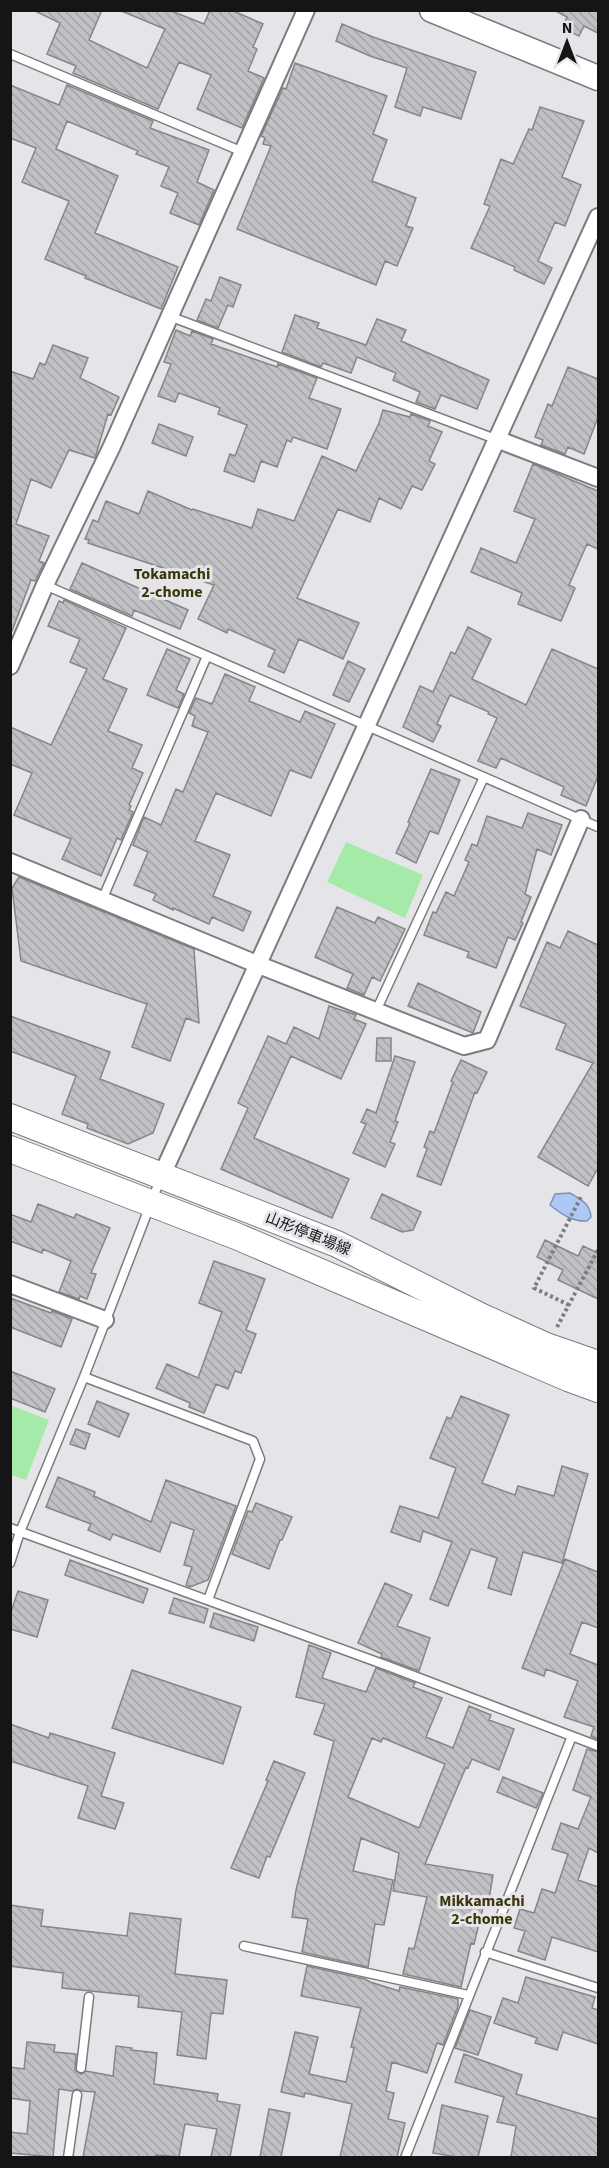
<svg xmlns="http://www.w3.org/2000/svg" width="609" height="2168" font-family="'Source Sans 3','Noto Sans JP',sans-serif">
  <defs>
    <pattern id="building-back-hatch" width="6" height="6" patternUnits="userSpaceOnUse" patternTransform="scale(1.5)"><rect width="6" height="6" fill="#c1c1c5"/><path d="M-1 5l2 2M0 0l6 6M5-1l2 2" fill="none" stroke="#a5a5a8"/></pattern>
  </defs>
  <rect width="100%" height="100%" fill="#e5e5e9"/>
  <path fill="#a5eaa9" d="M346 842 423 875 405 918 327 882Z
    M10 1405 49 1420 26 1480 11 1475Z"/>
  <path fill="#adc8f6" stroke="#7f92b3" stroke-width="1.5" d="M570 1193C581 1200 590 1203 591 1217L587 1221C573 1222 561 1214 550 1205L555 1194Z"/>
  <path fill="url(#building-back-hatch)" stroke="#868689" stroke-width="1.5" fill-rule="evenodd" d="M33 10H102L89 40 147 68 165 29 119 10H169L204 24 210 10H231L263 24 253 47 257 49 248 71 264 78 242 128 197 109 211 75 179 62 158 109 73 73 76 66 47 54 60 23Z
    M554 10H598V33L584 26 579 36 562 28 567 17Z
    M342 24 373 37 476 72 461 119 423 107 420 116 395 107 407 68 370 56 336 41Z
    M295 63 387 96 373 134 387 140 372 181 416 198 406 226 413 228 397 266 385 261 376 285 237 229 271 146 263 144 265 138 261 136 283 88 286 89Z
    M10 85 59 105 67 85 153 121 150 128 209 150 197 182 214 190 199 225 170 213 178 193 161 186 169 167 136 154 138 151 67 121 56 149 118 176 95 233 178 267 161 309 85 278 86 276 45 259 69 201 22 182 36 148 10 138Z
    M540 107 584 121 562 177 581 185 565 226 555 222 538 261 552 268 544 284 514 270 515 267 471 248 490 206 484 204 501 159 513 164 529 129 532 130Z
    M220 277 241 285 233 307 228 305 218 328 197 320 206 299 211 301Z
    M295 315 319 323 317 328 366 345 377 319 406 330 401 341 489 380 477 409 441 395 435 409 416 402 420 392 393 380 396 373 357 357 351 373 323 363 321 367 282 352Z
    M176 330 190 336 192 331 213 339 211 344 277 367 278 364 317 378 309 398 341 409 327 449 293 437 291 442 287 440 277 467 261 461 254 482 224 471 230 454 235 456 247 425 218 414 220 408 179 393 175 402 158 396 171 364 164 362Z
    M53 345 88 358 80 378 119 397 111 415 108 414 95 458 69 450 51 488 31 479 16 524 49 536 39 561 44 563 35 581 31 580 12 631H10V371L33 379 40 363 45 365Z
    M568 367 598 379V417L584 454 568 447 565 454 541 445 543 440 535 437 548 404 552 406Z
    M383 410 410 417 411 414 430 421 428 426 442 432 429 461 435 464 422 490 412 486 401 509 379 498 370 522 338 509 297 598 359 623 343 659 299 639 284 673 268 666 275 650 228 629 227 633 198 619 214 585 88 543 89 540 85 539 93 520 98 522 106 501 139 514 148 491 192 510 193 509 252 528 258 509 294 521 322 456 356 471 379 423Z
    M159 424 193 437 186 456 152 443Z
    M533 464 598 491V549L587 544 569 585 575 588 561 621 518 604 522 593 471 572 481 548 516 563 535 519 514 511Z
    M82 563 188 610 180 629 134 610 132 616 70 589Z
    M64 600 126 628 103 679 127 689 108 731 142 745 132 768 143 773 129 805 131 806 129 810 133 812 121 840 117 838 101 876 62 859 71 839 14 815 32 773 10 764V727L51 745 87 669 70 662 80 639 48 626 59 601 63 603Z
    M468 627 491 639 472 679 526 705 552 649 598 669V776L586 806 561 795 564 787 501 758 496 768 478 761 497 718 488 714 489 712 450 695 437 724 441 726 433 742 403 727 420 686 433 692 451 652 455 654Z
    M167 649 190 659 176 690 184 694 178 708 147 695Z
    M348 661 365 669 349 702 333 695Z
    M225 674 255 687 249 701 300 722 305 711 335 724 311 778 290 770 271 816 216 793 195 841 230 855 213 896 251 912 243 931 212 917 209 924 173 908V910L153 900 156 894 134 885 148 852 133 845 144 817 161 825 176 789 183 792 208 732 192 726 195 716 189 713 196 698 212 704Z
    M431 769 460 780 438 834 430 831 416 863 396 853 410 823 408 822Z
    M528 813 562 825 551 855 537 849 525 894 531 897 521 922 523 923 515 940 508 937 496 968 467 957 469 952 424 935 433 912 436 913 446 892 454 896 469 862 465 860 472 844 477 846 487 816 522 828Z
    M19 877 194 949 199 1023 186 1018 170 1061 132 1047 147 1004 21 961 12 888Z
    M337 907 375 923 378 917 405 929 380 981 372 977 364 995 347 988 353 974 315 957Z
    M568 931 598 945V1168L588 1186 538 1157 593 1063 556 1049 566 1024 520 1006 547 942 560 948Z
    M418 983 481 1012 473 1033 408 1006Z
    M329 1006 356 1015 354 1019 366 1024 341 1079 291 1056 254 1138 349 1179 332 1218 221 1169 248 1108 238 1103 268 1036 286 1044 294 1027 319 1039Z
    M10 1016 110 1052 100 1079 164 1104 153 1133 128 1144 87 1128 88 1124 62 1114 76 1076 10 1051Z
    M377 1038H391V1061H376Z
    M395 1056 415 1062 395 1121 398 1122 390 1142 395 1144 385 1167 353 1153 366 1124 361 1122 367 1109 376 1113Z
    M461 1060 487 1072 477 1093 475 1092 441 1185 417 1176 427 1149 424 1147 430 1131 434 1133 453 1082 451 1081Z
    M382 1194 421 1212 413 1230 402 1232 371 1218Z
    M38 1204 74 1218 76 1214 110 1228 91 1273 96 1274 87 1299 80 1296 79 1299 59 1292 71 1261 43 1249 42 1253 10 1241V1214L31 1222Z
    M545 1240 578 1256 583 1246 598 1253V1299L558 1280 563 1270 537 1257Z
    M214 1261 265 1279 246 1330 256 1334 241 1373 235 1371 228 1389 216 1384 204 1413 189 1407 190 1403 156 1388 167 1364 198 1378 222 1312 199 1303Z
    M10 1298 51 1313 52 1311 72 1319 61 1347 10 1327Z
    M10 1371 55 1389 45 1412 10 1398Z
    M461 1396 509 1415 482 1483 515 1495 518 1486 554 1496 562 1466 588 1474 562 1563 523 1552 511 1595 488 1588 497 1558 471 1549 448 1606 430 1599 452 1542 423 1531 420 1542 391 1532 400 1506 438 1518 456 1468 430 1458 447 1417 451 1419Z
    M97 1401 129 1414 119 1437 88 1424Z
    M76 1429 90 1434 85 1449 70 1444Z
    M58 1477 95 1492 94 1496 151 1522 166 1480 236 1506 208 1580 190 1587 186 1585 192 1567 184 1565 194 1530 171 1522 160 1552 113 1534 110 1540 88 1530 91 1524 46 1507Z
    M256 1503 292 1517 282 1540H280L269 1569 232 1554 248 1511 252 1512Z
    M565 1559 598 1572V1628L582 1622 570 1654 598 1665V1739L591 1736 594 1727 564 1717 578 1681 546 1669 544 1676 522 1668Z
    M70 1560 148 1589 143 1603 65 1575Z
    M385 1583 412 1595 397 1626 430 1638 419 1671 381 1657 382 1654 358 1643Z
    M18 1591 48 1600 37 1637 10 1629V1615Z
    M174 1598 208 1609 204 1623 169 1613Z
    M214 1613 258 1627 254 1641 210 1627Z
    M309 1645 331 1653 322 1678 366 1692 376 1668 415 1683 413 1687 442 1698 426 1737 453 1748 469 1706 491 1715 489 1720 514 1729 499 1770 472 1759 468 1768 466 1767 425 1864 493 1875 488 1905 484 1904 474 1944 471 1943 461 1987 403 1974 409 1948 414 1949 427 1897 393 1891 399 1853 361 1838 353 1871 393 1880 384 1925 375 1924 368 1967 302 1952 308 1919 292 1917 296 1890 334 1741 314 1734 325 1704 296 1697ZM372 1738 381 1742 383 1738 445 1764 419 1828 348 1797Z
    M132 1670 241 1707 223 1764 112 1728Z
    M10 1724 49 1738 50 1733 115 1753 101 1796 124 1803 115 1829 78 1818 88 1786 10 1761Z
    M587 1749 598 1752V1853L589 1848 578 1880 598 1887V1952L552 1937 545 1960 518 1951 525 1931 514 1928 520 1909 534 1913 542 1889 555 1893 568 1854 552 1849 561 1823 578 1829 591 1797 573 1790Z
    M274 1761 305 1773 270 1857 267 1856 259 1878 231 1868 268 1781 266 1780Z
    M503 1777 543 1793 536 1808 497 1792Z
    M10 1905 43 1910 41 1926 127 1936 130 1913 181 1919 175 1974 227 1980 223 2014 211 2013 206 2059 177 2055 182 2012 138 2007 139 1996 62 1988 63 1973 10 1966Z
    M307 1966 365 1979 370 1982 399 1991 400 1987 458 1999V2006L443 2045 437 2043 427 2073 392 2062 386 2091 394 2093 388 2119 405 2123 397 2157H340L352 2104 305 2093 304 2097 281 2092 295 2032 318 2037 309 2074 346 2082 354 2048 351 2047 361 2008 301 1996Z
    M526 1977 595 1997 592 2008 598 2010V2044L563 2032 557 2050 535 2043 537 2038 494 2023 503 1998 518 2003Z
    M470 2010 491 2017 478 2055 455 2048Z
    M27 2042 55 2045 54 2052 76 2054 75 2070 81 2074 86 2071 113 2076 116 2046 132 2048 131 2050 157 2053 154 2084 218 2094 217 2101 240 2105 230 2157H211L217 2129 185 2124 179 2157 156 2155 155 2157H83L95 2092 82 2091 77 2089 72 2091 59 2089 53 2157 10 2153V2132L27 2134 30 2101 10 2098V2067L24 2069Z
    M464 2054 522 2075 516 2094 598 2119V2157H511L516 2126 497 2122 504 2097 455 2082Z
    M442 2105 488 2116 478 2157H456L433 2153Z
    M269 2109 290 2113 281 2157H260Z"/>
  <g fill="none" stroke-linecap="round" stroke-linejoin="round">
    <defs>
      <path id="lane" d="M10 54 243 152
        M169 316 498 440
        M45 585 598 827
        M102 900 207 656
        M376 1011 484 777
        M84 1377 253 1441 260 1459 208 1600
        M10 1528 388 1666 598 1746
        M10 1563 20 1532 84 1377 161 1177
        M244 1946 468 1995
        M485 1952 598 1988
        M81 2068 89 1997
        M68 2158 77 2095
        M405 2158 572 1736"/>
      <path id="street" d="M499 440 598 478
        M10 666 45 585 112 446 306 10
        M10 862 259 965 464 1046 487 1040 581 819
        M161 1177 598 217
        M10 1284 105 1320"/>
      <path id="secondary" d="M432 10 598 78"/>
      <path id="primary" d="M10 1117 337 1244 480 1316 546 1346 598 1364
        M10 1149 236 1236 568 1378 598 1389"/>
    </defs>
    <use href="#lane" stroke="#7c7b7f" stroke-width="11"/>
    <use href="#street" stroke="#7c7b7f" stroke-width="20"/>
    <use href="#secondary" stroke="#7c7b7f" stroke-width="27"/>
    <use href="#primary" stroke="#7c7b7f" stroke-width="28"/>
    <path stroke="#7d7d7f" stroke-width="4" stroke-dasharray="3 3" stroke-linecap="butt" d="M569 1305 534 1288 582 1195
      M557 1327 598 1250"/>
    <use href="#lane" stroke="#fff" stroke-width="8"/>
    <use href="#street" stroke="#fff" stroke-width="16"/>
    <use href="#secondary" stroke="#fff" stroke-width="24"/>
    <use href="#primary" stroke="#fff" stroke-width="26"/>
  </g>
  <g text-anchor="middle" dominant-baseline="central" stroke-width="6" stroke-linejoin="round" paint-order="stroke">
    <g font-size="15" fill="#151516" stroke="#e5e5e9">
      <text transform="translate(308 1234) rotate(22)">山形停車場線</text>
    </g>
    <g font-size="16" font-weight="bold" fill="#3b360b" stroke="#e5e5e9">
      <text x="172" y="574">Tokamachi<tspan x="172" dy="18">2-chome</tspan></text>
      <text x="482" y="1901">Mikkamachi<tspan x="482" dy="18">2-chome</tspan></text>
    </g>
  </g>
  <rect width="609" height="2168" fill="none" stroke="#151516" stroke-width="24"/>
  <g transform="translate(567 42)" stroke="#e5e5e9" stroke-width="4.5" paint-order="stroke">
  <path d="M0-4.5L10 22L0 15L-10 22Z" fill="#151516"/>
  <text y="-9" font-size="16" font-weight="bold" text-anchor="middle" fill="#151516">N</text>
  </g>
</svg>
